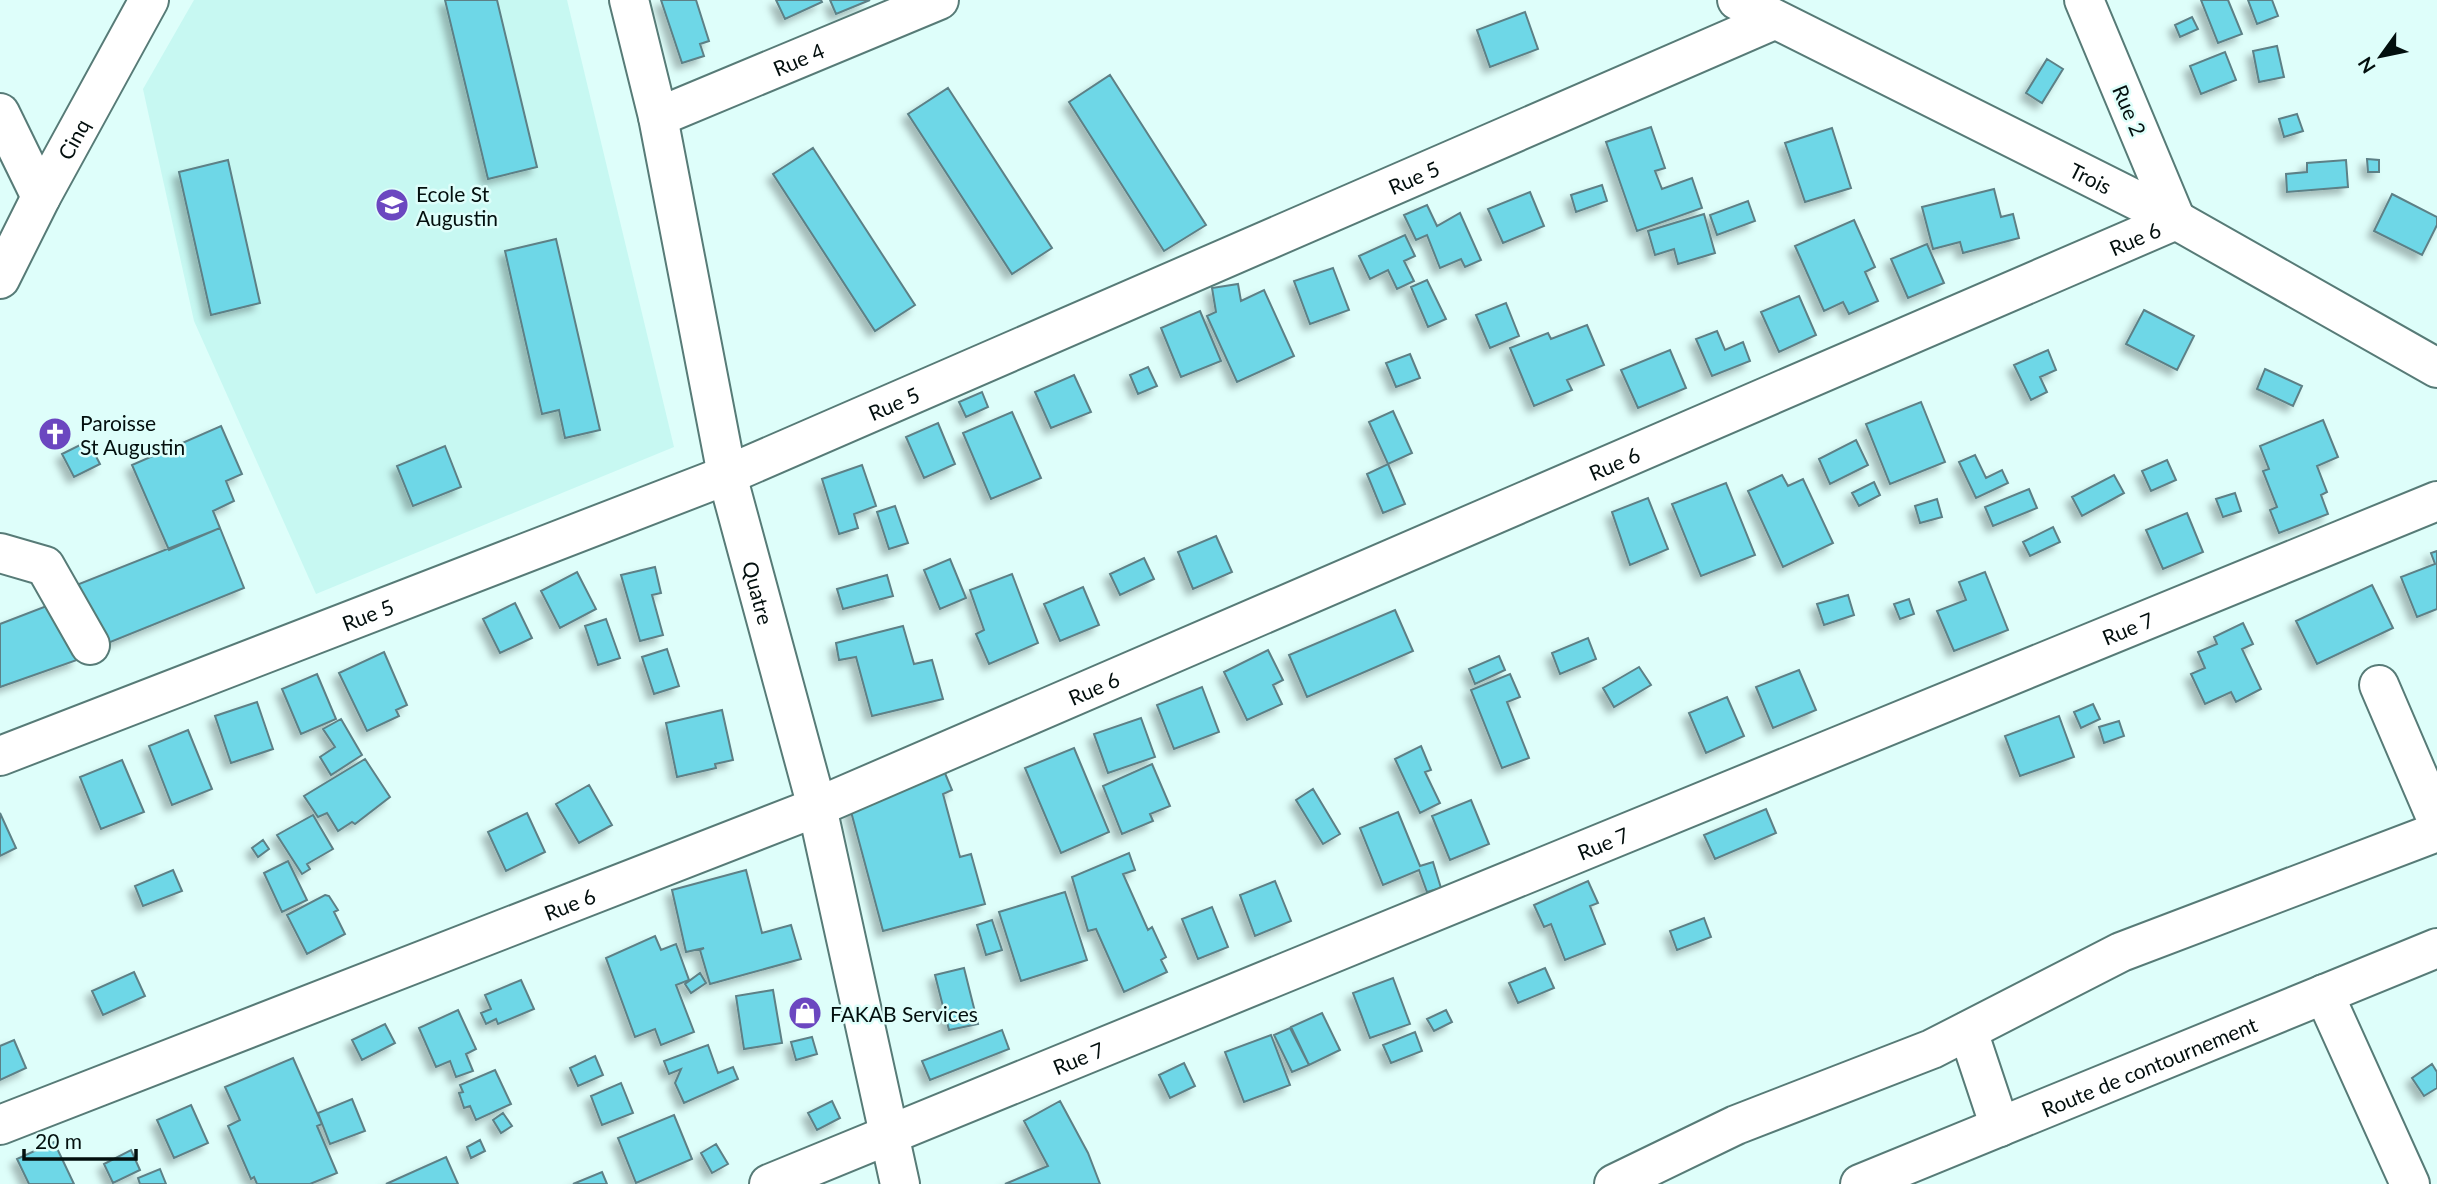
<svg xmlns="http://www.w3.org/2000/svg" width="2437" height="1184" font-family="Lato,sans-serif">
  <defs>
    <filter id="shadow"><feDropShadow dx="-6" dy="6" stdDeviation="3.5" flood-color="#0004"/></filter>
  </defs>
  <rect width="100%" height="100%" fill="#defefa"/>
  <path fill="#c7f8f2" d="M194 0H567L674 447 316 594 194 321 143 89Z"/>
  <path fill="#6ed7e7" stroke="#5d8086" stroke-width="2" filter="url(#shadow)" d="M445 0H497L537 167 488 179Z
    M661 0H696L709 41 700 44 704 56 682 63Z
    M776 0H821L822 2 785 19Z
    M830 0H870L836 14Z
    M2201 0H2228L2242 34 2218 43Z
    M2248 0H2272L2278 16 2257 24Z
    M1525 12 1538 49 1490 67 1477 30Z
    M2192 17 2198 29 2180 37 2175 25Z
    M2277 46 2284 77 2259 82 2253 51Z
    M2225 52 2236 80 2201 94 2190 66Z
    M2047 59 2063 69 2042 103 2026 93Z
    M1110 75 1206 225 1164 251 1069 102Z
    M948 88 1052 248 1012 274 908 114Z
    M2297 114 2303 131 2284 137 2279 119Z
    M1651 127 1665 168 1655 171 1662 189 1692 178 1702 208 1637 231 1606 142Z
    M1832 128 1851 188 1805 202 1785 143Z
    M813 148 915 305 875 331 773 174Z
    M2367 159 2379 160V172H2368Z
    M228 160 260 303 211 315 179 172Z
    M2346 160 2348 187 2287 192 2286 174 2307 172V163Z
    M1602 185 1607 201 1576 212 1571 195Z
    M1994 189 2001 217 2013 214 2019 238 1963 253 1960 242 1933 249 1922 207Z
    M1530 192 1544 226 1503 243 1488 209Z
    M2392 194 2437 217V225L2422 255 2374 231Z
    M1748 201 1755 221 1717 235 1710 215Z
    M1427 205 1437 226 1460 213 1481 260 1465 267 1461 259 1440 268 1427 235 1416 240 1404 215Z
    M1704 214 1715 253 1678 264 1674 249 1655 255 1648 231Z
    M1854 220 1875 267 1865 272 1878 301 1849 314 1843 302 1824 311 1795 246Z
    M1405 235 1415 256 1404 261 1414 281 1397 289 1388 270 1370 279 1359 256Z
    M556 239 600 430 565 438 559 410 542 414 505 251Z
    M1927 244 1944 283 1908 298 1891 259Z
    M1333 268 1349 310 1310 324 1294 281Z
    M1427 280 1446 319 1428 327 1411 287Z
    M1238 284 1241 301 1264 290 1294 356 1237 382 1207 316 1216 312 1212 288Z
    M1799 296 1816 335 1779 352 1761 312Z
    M1506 303 1519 336 1490 348 1476 315Z
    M2144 310 2194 336 2177 370 2126 344Z
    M1200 311 1221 361 1181 377 1161 328Z
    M1587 325 1604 365 1567 380 1572 390 1534 406 1510 348 1548 333 1551 339Z
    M1717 331 1725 350 1743 342 1750 361 1712 376 1696 339Z
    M1670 350 1686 388 1638 408 1621 370Z
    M2048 350 2056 370 2040 377 2047 392 2031 400 2014 365Z
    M1410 354 1420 378 1396 387 1386 363Z
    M1148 367 1157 386 1138 394 1130 375Z
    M2265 369 2302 386 2293 406 2257 389Z
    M1074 375 1091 412 1051 428 1035 392Z
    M982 392 988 407 966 417 959 402Z
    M1921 402 1945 462 1890 484 1866 424Z
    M1393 411 1412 453 1388 464 1369 422Z
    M1012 412 1041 478 991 499 963 433Z
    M2323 420 2338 457 2317 466 2327 492 2321 495 2328 514 2279 533 2270 510 2277 507 2263 471 2269 469 2260 446Z
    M938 423 955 464 924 478 906 437Z
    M221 426 242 474 226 481 234 501 213 511 220 528 169 550 132 465Z
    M1856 440 1868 465 1830 484 1819 459Z
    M88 441 100 464 74 477 62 454Z
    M445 446 461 487 413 506 397 466Z
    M1975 455 1986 478 2002 470 2008 483 1976 498 1959 462Z
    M2167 460 2176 480 2151 491 2142 471Z
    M1388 464 1405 504 1383 513 1367 474Z
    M862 465 876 506 854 514 858 528 839 534 822 479Z
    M1782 475 1788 486 1803 479 1833 543 1783 567 1748 491Z
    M2114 475 2124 493 2082 516 2072 497Z
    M1874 482 1880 495 1859 506 1852 493Z
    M1726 483 1755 555 1701 576 1672 504Z
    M2029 489 2037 508 1993 526 1985 507Z
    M2235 493 2241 511 2223 517 2216 499Z
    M1648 498 1668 549 1630 565 1612 512Z
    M1937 499 1942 517 1920 523 1915 506Z
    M895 506 908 543 889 549 877 512Z
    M2187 513 2203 552 2163 569 2146 530Z
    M2053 527 2060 542 2030 556 2023 542Z
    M220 528 244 588 98 647 74 586Z
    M1216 536 1232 572 1193 589 1178 552Z
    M2437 551V609L2417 617 2401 577 2435 564 2431 553Z
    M1144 558 1154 579 1120 595 1110 574Z
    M950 559 966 598 940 609 924 570Z
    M655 567 661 593 652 595 663 635 640 641 621 575Z
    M577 572 596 609 560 628 541 591Z
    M1985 572 2008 630 1954 651 1937 611 1966 600 1959 582Z
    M1012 574 1038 643 989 664 976 634 984 630 970 590Z
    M887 575 893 596 843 609 837 589Z
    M2372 585 2393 628 2317 664 2296 621Z
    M1083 587 1099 625 1060 641 1044 604Z
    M1848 595 1854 615 1824 625 1817 604Z
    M1909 599 1914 614 1900 619 1894 604Z
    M57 602 77 660 0 687V624Z
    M515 603 532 638 500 653 483 619Z
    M1395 610 1413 651 1307 697 1289 655Z
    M606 619 620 658 598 665 585 626Z
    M2243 623 2253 644 2242 649 2261 689 2236 702 2231 692 2205 704 2191 674 2205 668 2198 652 2217 644 2214 637Z
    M903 626 914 664 932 660 943 699 872 716 856 657 839 660 836 643Z
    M1588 638 1596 659 1560 674 1552 653Z
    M667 649 679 686 654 694 642 657Z
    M1268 650 1283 680 1273 685 1282 704 1247 720 1224 672Z
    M384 652 407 705 396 710 399 716 367 731 339 673Z
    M1499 656 1505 670 1475 684 1469 669Z
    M1639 667 1651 685 1614 707 1603 688Z
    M1799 670 1816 710 1773 728 1756 687Z
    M317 674 336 719 301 734 282 689Z
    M1510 674 1520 697 1507 702 1529 758 1502 768 1471 690Z
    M1202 687 1219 732 1174 749 1157 705Z
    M1727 697 1744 736 1706 753 1689 713Z
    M257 702 273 749 231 763 215 716Z
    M2093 704 2100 719 2081 728 2074 712Z
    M722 710 733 760 715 764 716 768 677 777 666 723Z
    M2059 716 2074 757 2020 776 2005 736Z
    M1141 718 1155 757 1108 773 1094 734Z
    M341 719 362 755 331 775 320 757 335 747 323 729Z
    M2119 721 2124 736 2104 743 2099 727Z
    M188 730 212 789 172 805 149 746Z
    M1421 746 1431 770 1425 772 1440 803 1420 813 1395 759Z
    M1074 748 1109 832 1061 853 1025 768Z
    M365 759 390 797 355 824 352 822 338 831 327 813 318 817 304 796Z
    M122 760 144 812 101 829 80 777Z
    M1152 764 1170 806 1150 814 1153 821 1122 834 1103 786Z
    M942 766 952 790 943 794 960 857 971 854 985 904 883 931 849 804Z
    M589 785 612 825 579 843 556 804Z
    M1313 789 1340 834 1323 844 1296 800Z
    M1471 800 1489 844 1450 860 1432 816Z
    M1766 809 1776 833 1715 859 1704 835Z
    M1398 812 1420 866 1433 862 1441 888 1427 892 1419 870 1383 885 1360 828Z
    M0 813 16 848 0 856Z
    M527 813 545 852 506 871 488 832Z
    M313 815 333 849 307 864 310 869 302 874 277 835Z
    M263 840 269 849 258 857 252 848Z
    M1129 853 1135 870 1123 874 1148 930 1152 927 1166 957 1161 960 1167 972 1124 992 1096 929 1088 931 1072 877Z
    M288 861 307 900 282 912 264 873Z
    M173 870 182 891 143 906 135 886Z
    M746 870 762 933 791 925 801 959 710 984 700 950 704 948 686 952 672 890Z
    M1275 881 1291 921 1255 936 1240 895Z
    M1588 881 1598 903 1590 906 1605 944 1565 960 1551 924 1544 927 1534 905Z
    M1065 892 1087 960 1021 981 999 912Z
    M325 895 329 896 338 910 334 912 345 934 307 954 287 915Z
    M1212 907 1228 947 1198 959 1182 919Z
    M1704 918 1711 937 1677 950 1670 931Z
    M992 920 1002 950 986 955 977 925Z
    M655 936 661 950 676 944 689 980 676 985 694 1032 661 1045 655 1029 635 1037 606 958Z
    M964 968 978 1024 949 1030 935 975Z
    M1545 968 1554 988 1518 1003 1509 983Z
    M134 972 145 996 103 1015 92 991Z
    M700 973 706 983 691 993 685 984Z
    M1393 978 1410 1024 1370 1038 1353 993Z
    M521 980 534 1009 498 1024 496 1019 486 1024 481 1013 491 1009 485 995Z
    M773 990 782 1043 744 1049 736 996Z
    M458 1010 476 1049 466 1054 473 1071 456 1077 450 1061 436 1067 419 1028Z
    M1446 1010 1452 1022 1434 1031 1427 1019Z
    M1322 1013 1340 1050 1309 1065 1291 1027Z
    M385 1024 395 1043 362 1060 352 1040Z
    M1290 1028 1309 1065 1292 1072 1274 1035Z
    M1002 1030 1009 1049 930 1080 922 1061Z
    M1415 1032 1422 1051 1391 1063 1383 1045Z
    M1271 1035 1290 1085 1244 1102 1225 1052Z
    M812 1037 817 1054 796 1060 791 1042Z
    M14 1040 26 1068 0 1080V1046Z
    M708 1045 718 1073 733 1067 738 1079 684 1103 675 1083 681 1069 669 1074 664 1061Z
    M595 1056 603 1075 578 1086 570 1068Z
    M293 1058 322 1124 317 1126 337 1173 310 1184H257L254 1177 251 1179 228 1126 240 1120 225 1087Z
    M1184 1063 1195 1086 1170 1098 1159 1075Z
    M2432 1064 2437 1072V1088L2424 1096 2412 1078Z
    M495 1070 511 1104 476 1120 470 1106 464 1108 459 1093 463 1092 460 1085Z
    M621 1083 633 1113 602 1125 591 1096Z
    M352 1099 365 1131 330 1144 318 1113Z
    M832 1101 840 1118 817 1130 808 1113Z
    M1060 1101 1088 1153 1100 1184H1005L1048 1166 1024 1121Z
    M191 1105 208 1143 174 1158 157 1120Z
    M503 1113 512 1126 501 1133 493 1120Z
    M674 1115 692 1159 636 1183 618 1138Z
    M480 1140 485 1151 471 1158 467 1147Z
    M54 1142 74 1184H29L17 1159Z
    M716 1144 728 1164 712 1173 701 1153Z
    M131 1150 140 1170 113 1183 104 1164Z
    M446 1157 458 1184H386Z
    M160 1169 166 1184H140L138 1178Z
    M602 1172 607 1184H573Z"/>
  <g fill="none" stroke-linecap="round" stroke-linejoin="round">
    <defs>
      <g id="minor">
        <path id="s1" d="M629 0 658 117 727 475 817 807 900 1184"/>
        <path id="s2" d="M1737 0 2176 220 2437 368"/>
        <path d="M0 113 41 197"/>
        <path id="s3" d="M658 117 939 0"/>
        <path id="s4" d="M0 279 41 197 149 0"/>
        <path d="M0 553 45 566 90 645"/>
        <path d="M2379 685 2437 820"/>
        <path id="s5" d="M0 756 727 475 1774 20"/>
        <path d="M2324 994 2410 1184"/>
        <path d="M1968 1031 2000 1127"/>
        <path id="s6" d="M0 1125 817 807 2176 220 2084 0"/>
        <path id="s7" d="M769 1184 2437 501"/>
        <path d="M1614 1184 1736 1125 1932 1049 2121 952 2437 832"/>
        <path id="s8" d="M1860 1184 2437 948"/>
      </g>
    </defs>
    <use href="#minor" stroke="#577b77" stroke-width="42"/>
    <use href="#minor" stroke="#fff" stroke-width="38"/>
  </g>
  <defs>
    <symbol id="school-disc" viewBox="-11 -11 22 22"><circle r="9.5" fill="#6b47c0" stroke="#defefa"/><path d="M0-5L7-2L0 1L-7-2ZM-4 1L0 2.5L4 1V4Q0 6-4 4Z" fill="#fff"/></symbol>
    <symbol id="church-disc" viewBox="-11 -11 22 22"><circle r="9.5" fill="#6b47c0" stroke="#defefa"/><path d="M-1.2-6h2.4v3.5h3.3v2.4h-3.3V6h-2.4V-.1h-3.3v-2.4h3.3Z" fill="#fff"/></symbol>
    <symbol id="shop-disc" viewBox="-11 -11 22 22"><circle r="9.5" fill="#6b47c0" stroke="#defefa"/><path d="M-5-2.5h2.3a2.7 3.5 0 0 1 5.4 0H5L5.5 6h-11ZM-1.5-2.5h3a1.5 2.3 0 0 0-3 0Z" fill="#fff"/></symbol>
  </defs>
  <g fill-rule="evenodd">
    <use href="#school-disc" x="373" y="186" width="38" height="38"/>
    <use href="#church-disc" x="36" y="415" width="38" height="38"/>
    <use href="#shop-disc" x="786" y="994" width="38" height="38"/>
  </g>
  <g text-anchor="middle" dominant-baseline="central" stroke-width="5" stroke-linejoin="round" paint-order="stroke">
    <g font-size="21" fill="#030f0e" stroke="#defefa">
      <text stroke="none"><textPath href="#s3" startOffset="152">Rue 4</textPath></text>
      <text transform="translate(2130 110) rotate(67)">Rue 2</text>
      <text stroke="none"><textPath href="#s4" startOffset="158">Cinq</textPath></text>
      <text stroke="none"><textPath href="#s5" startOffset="1528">Rue 5</textPath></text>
      <text stroke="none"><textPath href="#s2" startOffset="396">Trois</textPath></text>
      <text stroke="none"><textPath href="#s6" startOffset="2312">Rue 6</textPath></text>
      <text stroke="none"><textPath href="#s5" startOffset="961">Rue 5</textPath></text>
      <text stroke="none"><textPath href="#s6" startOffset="1745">Rue 6</textPath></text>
      <text stroke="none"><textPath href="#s1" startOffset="607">Quatre</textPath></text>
      <text stroke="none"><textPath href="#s5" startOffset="394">Rue 5</textPath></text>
      <text stroke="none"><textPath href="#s7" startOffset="1468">Rue 7</textPath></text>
      <text stroke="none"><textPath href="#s6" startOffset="1178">Rue 6</textPath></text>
      <text stroke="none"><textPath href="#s7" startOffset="901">Rue 7</textPath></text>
      <text stroke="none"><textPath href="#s6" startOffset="611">Rue 6</textPath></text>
      <text stroke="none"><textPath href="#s7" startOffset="334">Rue 7</textPath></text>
      <text stroke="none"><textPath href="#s8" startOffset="312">Route de contournement</textPath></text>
    </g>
    <g font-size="21" fill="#030f0e" stroke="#defefa" text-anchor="start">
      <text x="416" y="193">Ecole St<tspan x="416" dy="24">Augustin</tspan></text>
      <text x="80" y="422">Paroisse<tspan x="80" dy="24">St Augustin</tspan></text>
      <text x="830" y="1013">FAKAB Services</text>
    </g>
  </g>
  <g transform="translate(2381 56) rotate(237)" stroke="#defefa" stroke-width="5" paint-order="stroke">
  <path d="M0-5L12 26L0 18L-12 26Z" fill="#030f0e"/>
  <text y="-10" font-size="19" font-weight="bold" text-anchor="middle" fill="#030f0e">N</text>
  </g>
  <path d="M24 1149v10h112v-10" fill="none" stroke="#030f0e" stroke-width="3.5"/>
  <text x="35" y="1149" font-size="21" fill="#030f0e" stroke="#defefa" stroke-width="5" paint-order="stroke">20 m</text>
</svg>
